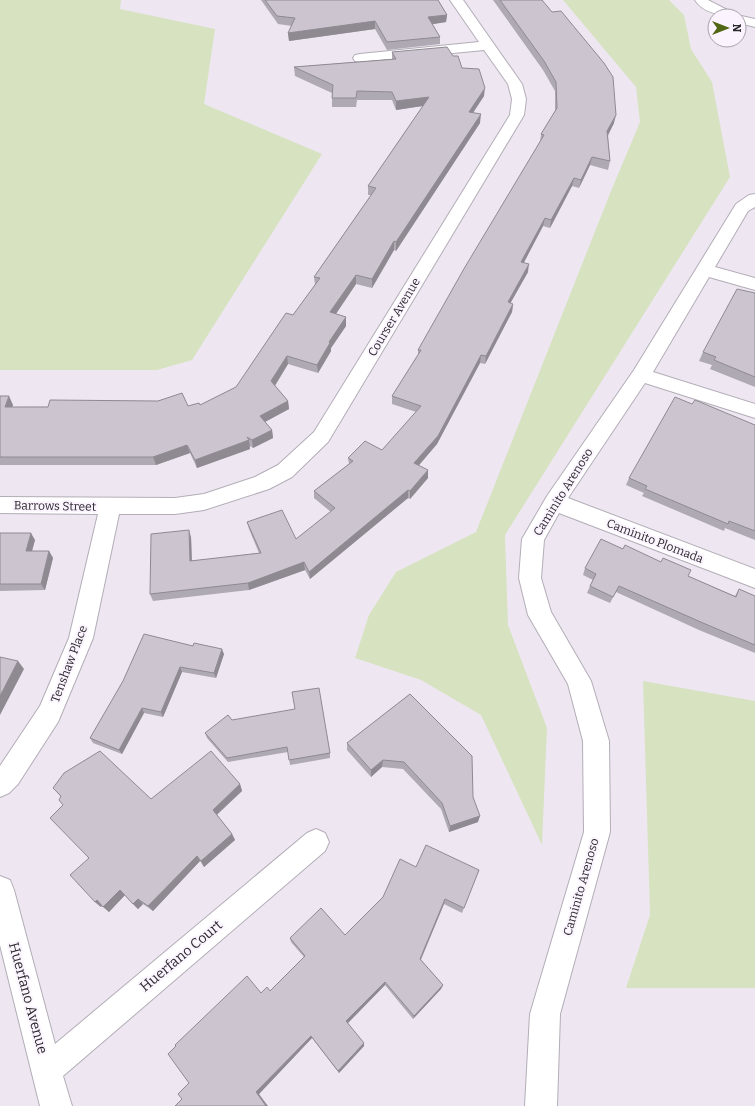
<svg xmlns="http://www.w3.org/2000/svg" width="755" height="1106" font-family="Bitter,serif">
  <rect width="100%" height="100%" fill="#eee7f2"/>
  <path fill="#d7e2c1" d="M0 0H121L120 9 215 29 204 104 322 154 192 360 157 370H0Z
    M563 0H669L684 15 691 49 712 82 730 177 505 535 508 625 547 728 542 845 481 715 421 680 355 658 369 615 396 572 476 532 611 191 640 122 636 87Z
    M643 681 755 701V988H626L650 915Z"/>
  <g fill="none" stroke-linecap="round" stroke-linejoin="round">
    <defs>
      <path id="minor" d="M450 0H463L522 84 526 99 524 115 328 442 292 477 269 489 204 510 175 514H119L93 638 58 722 18 784 9 793 0 797V766L40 706 69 638 98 514 0 513V497L175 498 204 494 255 477 278 465 314 432 510 115 512 99 508 84 484 50 360 62 355 61 353 58 355 55 360 54 479 42Z
        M695 0H708L737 15 755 19V27L739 23V16C723 16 704 14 695 0Z
        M755 194V207L748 211 715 267 755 278V290L709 277 653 372 755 404V418L645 383 568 498 755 569V588L559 513 544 540 541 578 551 612 591 681 609 741 610 832 560 1014 557 1106H525L530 1014 584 832 583 741 568 684 528 615 519 578 522 539 547 496 634 370 736 204 749 195Z
        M316 829 325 833 329 842 325 851 63 1076 72 1106H40L0 945V876L10 880 14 890 55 1044 307 833Z"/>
    </defs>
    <use href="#minor" stroke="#b3adb7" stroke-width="2"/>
    <use href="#minor" fill="#fff" fill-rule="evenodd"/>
  </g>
  <path fill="#afa9b3" d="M261 0H438L447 15 446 22 432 24 440 37V44L387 50 375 29 289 41 288 33 292 26 278 24Z
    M493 0H542L614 123 608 136 610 161 608 170 590 165 579 188 572 186 550 228 543 226 524 262 528 272 510 303 513 304 512 312 485 364 480 363 437 444 419 465 428 478 410 499 408 498 310 579 305 570 249 590 153 601 150 594 191 537 192 561 259 553 249 529 247 522 296 539 331 512 314 498V491L349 464 348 458 382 450 416 412 392 404V396L418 355V350L540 142 541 134 555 111V91L543 70Z
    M392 52 453 56 484 96 473 113 480 123 396 251 394 250 372 288 356 284 336 314 346 317V326L331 348V351L318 373 288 364 275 386 288 401 289 409 265 422 272 430 273 438 253 448 250 446V449L197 468 190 453 156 465H0V396L13 405 12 407 188 406 200 405 236 387 293 315 315 285 314 277 371 195H368V186L423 106 396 110 392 100H357L356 107H332V93L295 76 294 67 392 59Z
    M755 293V387L710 369 712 365 699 361 703 352Z
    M692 404 755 425V540L725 528 724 531 642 496 644 493 626 485 629 478Z
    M0 533 35 540 32 551H49L53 558 45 590 0 591Z
    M623 549 735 596 739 589 755 596V653L699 630 616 592 610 603 587 593 590 586 593 580 583 575 585 568Z
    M193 646 224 654 216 678 182 672 163 717 144 713 122 754 93 743 90 738Z
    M410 694 473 797 478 822 449 832 441 809 403 769 382 767 371 777 347 750V743Z
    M232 720 330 753V758L290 765 288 752 228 762 207 738 205 733Z
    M240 784 242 791 217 815 232 834 235 840 204 867 200 861 153 911 143 904 138 909 125 895 109 912 102 905 101 907 95 902 88 858 63 805 61 797 53 788 151 799Z
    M416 867 479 870 462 913 444 904 421 960 443 985 441 989 413 1019 385 985 348 1023 364 1046 339 1073 312 1038 259 1094 182 1099 189 1083 261 993 270 991 304 957 291 942 290 938 345 935Z"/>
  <path fill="#8f8a92" d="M447 15 446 22 428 25V17Z
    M375 21V29L289 41 288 33Z
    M485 88 484 96 468 120 469 112Z
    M429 97V105L396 110V101Z
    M481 114 480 123 396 251V242Z
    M616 115 614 123 605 140 607 131Z
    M592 157 590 165 579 188 581 180Z
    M574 178 572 186 550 228 551 220Z
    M545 218 543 226 520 270 521 262Z
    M394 241V250L372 288V279Z
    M529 264 528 272 506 311 508 302Z
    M356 275V284L331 321 330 312Z
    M513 304 512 312 485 364 486 356Z
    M346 317V326L331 348V351L318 373 317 365 329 342Z
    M481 355 480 363 437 444 414 471V463Z
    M287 356 288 364 272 390 271 381Z
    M9 396 13 405 9 416 5 407Z
    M288 401 289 409 261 424 260 416Z
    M272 430 273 438 253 448 252 440Z
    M249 440 250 449 197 468 195 460Z
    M187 445 190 453 156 465 153 457Z
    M428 470V478L410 499V491Z
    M408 490V498L310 579 309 572Z
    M189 530 191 537 192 568 190 561Z
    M31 533 35 540 30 558 26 551Z
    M49 551 53 558 45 590 41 584Z
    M304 562 305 570 249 590 248 583Z
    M222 649 224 654 216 678 214 673Z
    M18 661 24 669 0 715V696Z
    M180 667 182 672 163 717 161 712Z
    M142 708 144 713 122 754 119 750Z
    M383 760 382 767 371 777V770Z
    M240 784 242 791 215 816 213 810Z
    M480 816 478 822 449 832 450 826Z
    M232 834 235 840 204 867 201 861Z
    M197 856 200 861 153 911 148 906Z
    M120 890 125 895 109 912 103 907Z
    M138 899 143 904 138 909 133 904Z
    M445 899 444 904 419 963 420 959Z
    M97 900 102 905 101 907 95 902Z
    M385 982V985L347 1024 346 1021Z
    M443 985 441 989 413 1019 414 1016Z
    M311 1036 312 1038 259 1094 268 1106H266L256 1092Z
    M364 1043V1046L339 1073 338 1071Z"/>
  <path fill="#ccc5d0" stroke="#8f8a92" d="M265 0H438L447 15 428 17 440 37 387 42 375 21 288 33 295 18 277 16Z
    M500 0H542L552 12 561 11 604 63 613 77 616 115 607 131 610 161 592 157 581 180 574 178 551 220 545 218 521 262 529 264 508 302 513 304 486 356 481 355 438 436 414 463 428 470 410 491 408 490 309 572 304 562 248 583 150 594 151 534 189 530 190 561 261 553 247 522 282 510 296 539 335 508 314 491 353 461 348 458 365 441 382 450 421 406 392 396 421 350H418L465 267 544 135 541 134 557 108 556 82 544 61Z
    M447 47 453 56H458L462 68 479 69 485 88 469 112 481 114 396 242 394 241 372 279 356 275 330 312 346 317 329 342 330 343 317 365 287 356 271 381 288 401 260 416 272 430 252 440 247 437 249 440 195 460 187 445 153 457H0V396H9L5 407H48L50 400 158 401 182 393 188 406 199 403 200 405 236 387 286 313 293 315 320 278 314 277 376 188 368 186 429 97 396 101 392 92 357 91 356 98H332L333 85 294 67 396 59 392 52Z
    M737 289 755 293V377L714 360 716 357 703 352Z
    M675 397 692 404 695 400 755 425V531L729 521 728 524 645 489 647 486 629 478Z
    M0 533H31L26 551H49L41 584H0Z
    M601 539 623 549 625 545 661 562 663 558 691 570 688 576 736 597 739 589 755 596V645L703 623 619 586 613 597 590 586 596 574 585 568Z
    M144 634 193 646 194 643 222 649 214 673 180 667 161 712 142 708 119 750 90 738 123 681Z
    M0 657 18 661 0 696Z
    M319 688 330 753 289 760 287 747 227 758 205 733 228 715 232 720 295 709 292 692Z
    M410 694 472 756 473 797 480 816 450 826 442 803 404 762 383 760 371 770 347 743Z
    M100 751 151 799 211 751 240 784 213 810 232 834 201 861 197 856 148 906 138 899 133 904 120 890 103 907 97 900 95 902 70 875 89 858 50 818 63 805 59 800 61 796 53 788 64 773Z
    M426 845 479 870 464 908 445 899 420 959 443 985 414 1016 385 982 346 1021 364 1043 338 1071 311 1036 256 1092 266 1106H175L182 1099 178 1094 189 1083 168 1054 176 1046 175 1045 247 976 261 993 267 987 270 991 305 956 290 938 321 908 345 935 383 897 400 859 416 867Z"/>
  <g text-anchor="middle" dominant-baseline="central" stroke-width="4" stroke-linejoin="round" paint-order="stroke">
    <g font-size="12" fill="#2a282c" stroke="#fbf4ff">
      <text transform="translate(394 317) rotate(-59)">Courser Avenue</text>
      <text transform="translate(563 492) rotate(-58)">Caminito Arenoso</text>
      <text transform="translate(55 506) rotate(1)">Barrows Street</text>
      <text transform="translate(655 541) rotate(21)">Caminito Plomada</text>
      <text transform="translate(69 664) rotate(-69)">Tenshaw Place</text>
      <text transform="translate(581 887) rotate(-74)">Caminito Arenoso</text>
    </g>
    <g font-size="14" fill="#2a282c" stroke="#fbf4ff">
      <text transform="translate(181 956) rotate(-40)">Huerfano Court</text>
      <text transform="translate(28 998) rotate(75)">Huerfano Avenue</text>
    </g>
  </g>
  <g transform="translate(727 28) rotate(90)"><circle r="19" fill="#fbf4ff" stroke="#a7a2ab"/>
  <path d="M0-3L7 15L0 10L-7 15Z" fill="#526714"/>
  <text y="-6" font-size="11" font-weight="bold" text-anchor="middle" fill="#2a282c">N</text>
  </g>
</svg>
